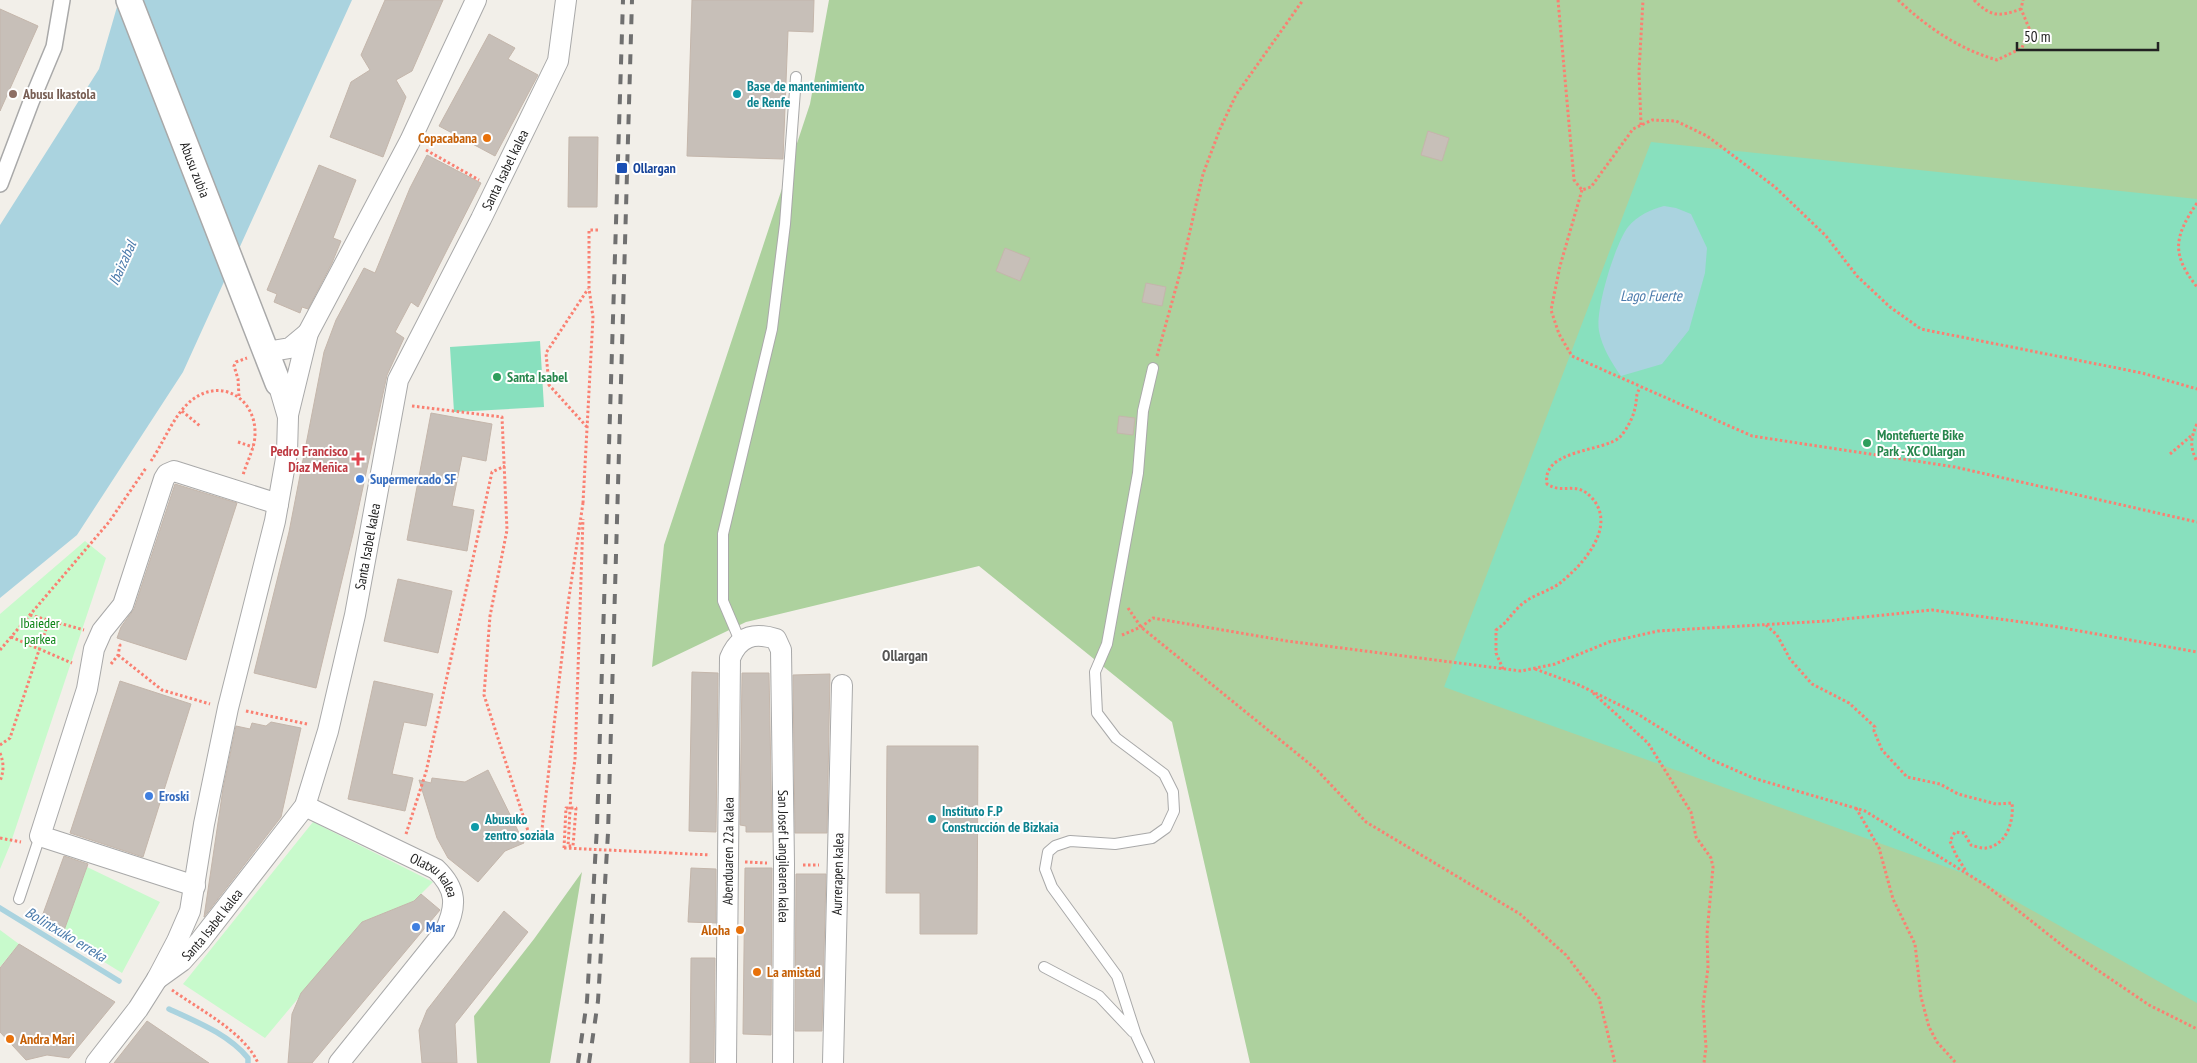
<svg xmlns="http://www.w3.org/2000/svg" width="2197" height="1063" font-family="'PT Sans Narrow',sans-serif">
  <rect width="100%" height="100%" fill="#f2efe9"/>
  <path fill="#add19e" d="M829 0H2197V1063H1250L1172 722 979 566 746 622 652 667 664 545 810 104Z
    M582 872 550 1063H477L474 1016 534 939Z"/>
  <path fill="#c8facc" d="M85 541 106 558 10 845 0 869V614Z
    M313 822 433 882 414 901 362 922 265 1038 183 984Z
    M87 867 160 902 122 973 62 936Z
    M0 930 19 944 0 967Z"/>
  <path fill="#88e0be" d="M1651 142 2197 199V1003L1971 876 1444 687Z
    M540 341 544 407 454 412 450 347Z"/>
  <path fill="#aad3df" d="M119 0H352L183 372 77 535 0 598V225L99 69Z
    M1664 206 1676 208 1691 214 1707 248 1705 273 1689 330 1662 364 1621 376C1611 362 1602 347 1599 331 1595 310 1615 244 1628 227 1638 215 1650 210 1664 206Z"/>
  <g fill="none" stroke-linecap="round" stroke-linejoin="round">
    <path stroke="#aad3df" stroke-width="5.5" d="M0 908 119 981
      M169 1009C197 1022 228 1034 248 1058V1063"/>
  </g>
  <path fill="#c7bfb8" stroke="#c4b6ab" d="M385 0H443L412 71 396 80 406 97 383 157 330 137 351 82 370 70 361 55Z
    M692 0H814L813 32 788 31 783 159 687 156Z
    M0 9 38 26 0 111Z
    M489 34 515 48 508 59 538 75 495 156 439 126Z
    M1428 131 1449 138 1442 161 1421 155Z
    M569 137H598L597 207H568Z
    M427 155 481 183 418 307 411 302 395 332 404 338 387 375 353 534 316 688 254 673 289 532 324 352 336 320 364 268 375 273 410 188Z
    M319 165 356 180 333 238 341 241 332 263 308 309 302 307 300 313 274 302 277 294 267 290Z
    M1005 248 1030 258 1020 281 996 271Z
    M1146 283 1166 287 1162 306 1142 302Z
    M431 413 492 424 486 461 462 456 452 506 474 510 467 551 407 540Z
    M1119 416 1135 418 1133 435 1117 433Z
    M175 484 237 503 186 660 117 638 121 627 134 609Z
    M398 579 452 591 438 653 384 641Z
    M692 672 718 673 716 832 689 831Z
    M742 673H769L772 832H746V826L740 825Z
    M830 674 827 833H795L793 675Z
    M120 681 191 704 143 857 70 833Z
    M374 681 433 694 426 726 404 722 392 774 413 778 405 811 348 799Z
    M271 722 301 728 281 817 204 917 223 789 236 726 250 729 252 723 266 726Z
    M887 746H978L977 934H920V893H886Z
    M488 770 524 843 505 851 478 882 448 858 437 838 419 780 431 783 432 778 465 782Z
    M64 856 88 864 62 936 40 922Z
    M691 868 716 869V923L688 922Z
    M745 868H772L771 1035 743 1034Z
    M796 874H826L822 1031H795Z
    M421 894 440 910 312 1063H288L292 1014 301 993 362 922 414 901Z
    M504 911 528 932 455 1024 457 1063H422L419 1030 427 1010Z
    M19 944 115 1002 69 1058 47 1055 26 1060 0 1032V968Z
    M691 958H715L714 1063H690Z
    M147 1021 209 1063H114Z"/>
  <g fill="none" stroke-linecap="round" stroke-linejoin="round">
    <defs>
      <path id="service" d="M740 641 723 601V534L772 329 785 224 796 77
        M19 899 40 836
        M1044 967 1099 996 1133 1032
        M1149 1063 1136 1035 1117 976 1052 887 1045 869 1048 852 1055 846 1070 841 1115 844 1152 838 1166 828 1174 811 1173 792 1164 774 1116 738 1097 713 1095 672 1107 644 1138 473 1143 411 1153 368"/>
      <path id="pedestrian" d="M0 184 31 102 54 47 62 0"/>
      <g id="minor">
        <path d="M266 352 290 348 308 333"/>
        <path d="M288 415 308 333 410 141 476 0"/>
        <path id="s1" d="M305 806 436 869C457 889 457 906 445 931L339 1063"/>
        <path d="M195 886 40 836 87 689 94 649 102 631 123 605 164 479 167 474 174 471 278 504"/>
        <path id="s2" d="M157 979 182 961 200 941 305 806 328 731 355 615 398 380 481 219 558 61 566 0"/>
        <path d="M96 1063 138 1009 157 979 177 941 190 911 204 824 228 708 275 521 287 453 288 417 278 383"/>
        <path id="s3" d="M726 1063 730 658C739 636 754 632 776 639L781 650 784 864 783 1063"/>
        <path id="s4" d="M833 1063 842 685"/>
      </g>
      <g id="tertiary">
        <path id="s5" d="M129 0 278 383"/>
      </g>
    </defs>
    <use href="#service" stroke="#a9a9a9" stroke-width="12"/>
    <use href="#pedestrian" stroke="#a9a9a9" stroke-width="18"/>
    <use href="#minor" stroke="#a9a9a9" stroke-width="22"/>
    <use href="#tertiary" stroke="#a9a9a9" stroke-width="28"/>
    <path stroke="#fa8072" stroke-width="3" stroke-dasharray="2.5 2.5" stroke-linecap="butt" d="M1558 0 1574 180 1582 190 1591 187 1633 129 1652 120 1676 121 1707 136 1775 187 1826 236 1857 276 1890 307 1921 329 2142 373 2197 389
      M1898 0C1928 28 1959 49 1997 60L2022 48 2029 28 2021 9 2023 0
      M1974 0C1991 17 1999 17 2021 9
      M1641 125 1639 72 1643 0
      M426 150 479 180
      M1582 190 1560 266 1551 310 1559 334 1572 356 1752 436 1955 467 2197 522
      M2197 203C2174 237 2171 254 2197 287
      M1157 356 1182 266 1203 174 1220 129 1236 95 1303 0
      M239 396 238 379 234 366 236 362 247 358
      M412 406 502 417 507 530 490 616 484 695 529 834 541 838 568 604 583 503
      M182 411 200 426
      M2197 424C2190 439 2190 447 2197 462
      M587 427 549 385 546 353 588 289
      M238 442 253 447
      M2170 454 2191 436
      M151 461C164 442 174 414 192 400 222 377 256 399 255 434 255 448 247 461 243 475
      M583 503 593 317 589 288V230H600
      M1128 608 1141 627 1316 769 1366 822 1520 914 1566 955 1599 998 1615 1063
      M30 615 84 630
      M1766 625 1777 635 1790 659 1812 684 1849 703 1875 727 1874 731 1882 750 1907 777 1940 784 1958 794 1996 804 2012 803C2014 821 2007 845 1986 848 1982 849 1975 846 1971 845L1964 833 1955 832 1950 841 1956 855 1967 873
      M1122 635 1141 627 1153 618 1287 641 1521 671 1555 664 1609 642 1658 631 1826 621 1932 610 2052 626 2197 652
      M11 637 72 663
      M0 650 109 522 146 468
      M118 655 162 690 210 704
      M111 664 118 655 120 645 118 644
      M1503 669 1496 653V630C1507 623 1511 614 1520 606 1531 595 1548 592 1560 583 1584 564 1617 526 1592 498 1576 480 1563 495 1547 484 1541 449 1604 452 1620 437 1628 428 1635 414 1636 402 1637 396 1636 394 1640 388
      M1535 669 1579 685 1636 713 1710 759 1753 778 1865 811 1987 886 2068 950 2149 1005 2197 1029
      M1593 693 1648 743 1691 812 1696 837 1711 858 1713 867 1707 934 1708 968 1703 1006 1706 1047 1704 1063
      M246 711 307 724
      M0 745 10 738 49 620
      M0 753C4 763 4 771 0 781
      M1856 808 1879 848 1893 899 1915 944 1921 997 1929 1027 1937 1042 1956 1063
      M406 834 426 772 492 472 505 466
      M0 838 21 842
      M564 848 566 808H576L573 846H568C570 818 570 788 575 760L583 519
      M670 853 710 855
      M745 862 767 863
      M803 865H819
      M172 990C200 1010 244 1032 258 1063"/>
    <use href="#service" stroke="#fff" stroke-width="10"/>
    <use href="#pedestrian" stroke="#fff" stroke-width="15"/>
    <use href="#minor" stroke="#fff" stroke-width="20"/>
    <use href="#tertiary" stroke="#fff" stroke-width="25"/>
    <path stroke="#707070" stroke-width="4" stroke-dasharray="10 10" stroke-linecap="butt" d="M578 1063 587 1001 597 827 623 0
      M589 1063 598 1001 608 833 632 0"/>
    <path stroke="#fa8072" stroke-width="3" stroke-dasharray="2.5 2.5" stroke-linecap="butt" d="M564 848 670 853"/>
  </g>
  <circle fill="#8d6e63" stroke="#fff" stroke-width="2" cx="13" cy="94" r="5"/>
  <g fill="#0f9aa8" stroke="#fff" stroke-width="2">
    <circle cx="737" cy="94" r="5"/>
    <circle cx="932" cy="819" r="5"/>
    <circle cx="475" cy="827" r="5"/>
  </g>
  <g fill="#e8710a" stroke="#fff" stroke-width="2">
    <circle cx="487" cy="138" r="5"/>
    <circle cx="740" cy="930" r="5"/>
    <circle cx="757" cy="972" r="5"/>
    <circle cx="10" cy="1039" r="5"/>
  </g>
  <rect fill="#1a4fb4" stroke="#fff" stroke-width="2" x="616" y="162" width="12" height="12" rx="2.5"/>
  <g fill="#2e9e5b" stroke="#fff" stroke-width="2">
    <circle cx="497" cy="377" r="5"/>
    <circle cx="1867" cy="443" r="5"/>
  </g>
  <path fill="#e0444e" stroke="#fff" stroke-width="2" d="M355.5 451.5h5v5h5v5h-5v5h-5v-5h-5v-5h5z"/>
  <g fill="#3f7fe0" stroke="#fff" stroke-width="2">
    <circle cx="360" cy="479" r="5"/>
    <circle cx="149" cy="796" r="5"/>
    <circle cx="416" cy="927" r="5"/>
  </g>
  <g text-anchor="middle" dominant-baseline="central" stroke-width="4" stroke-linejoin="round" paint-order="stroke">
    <g font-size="14" font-weight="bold" fill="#0d838f" stroke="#fff" text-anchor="start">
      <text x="747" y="86">Base de mantenimiento<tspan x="747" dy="16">de Renfe</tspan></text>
      <text x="942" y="811">Instituto F.P<tspan x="942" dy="16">Construcción de Bizkaia</tspan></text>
      <text x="485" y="819">Abusuko<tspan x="485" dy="16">zentro soziala</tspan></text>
    </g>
    <g font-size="14" font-weight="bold" fill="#785e54" stroke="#fff" text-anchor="start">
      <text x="23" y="94">Abusu Ikastola</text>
    </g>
    <g font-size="14" font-weight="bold" fill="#c56008" stroke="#fff" text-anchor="end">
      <text x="477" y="138">Copacabana</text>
      <text x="730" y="930">Aloha</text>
      <text x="767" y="972" text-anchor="start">La amistad</text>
      <text x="20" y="1039" text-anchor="start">Andra Mari</text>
    </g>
    <g font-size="14" font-weight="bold" fill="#164399" stroke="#fff" text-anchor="start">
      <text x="633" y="168">Ollargan</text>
    </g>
    <g font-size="14" fill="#222" stroke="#fff">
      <text stroke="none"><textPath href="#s2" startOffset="901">Santa Isabel kalea</textPath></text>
      <text stroke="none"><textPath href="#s5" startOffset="182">Abusu zubia</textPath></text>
      <text stroke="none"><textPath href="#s2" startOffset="496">Santa Isabel kalea</textPath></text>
      <text stroke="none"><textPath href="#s3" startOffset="212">Abenduaren 22a kalea</textPath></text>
      <text stroke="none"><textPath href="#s3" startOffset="680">San Josef Langilearen kalea</textPath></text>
      <text stroke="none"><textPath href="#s4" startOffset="189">Aurrerapen kalea</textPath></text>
      <text stroke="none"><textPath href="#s1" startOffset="148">Olatxu kalea</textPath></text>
      <text stroke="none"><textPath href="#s2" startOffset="78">Santa Isabel kalea</textPath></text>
    </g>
    <g font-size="14" font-weight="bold" fill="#27864d" stroke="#fff" text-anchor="start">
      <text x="507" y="377">Santa Isabel</text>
      <text x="1877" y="435">Montefuerte Bike<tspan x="1877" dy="16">Park - XC Ollargan</tspan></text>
    </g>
    <g font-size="14" font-weight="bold" fill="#be3a42" stroke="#fff" text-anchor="end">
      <text x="348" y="451">Pedro Francisco<tspan x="348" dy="16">Díaz Meñica</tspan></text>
    </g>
    <g font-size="14" font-weight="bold" fill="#366cbe" stroke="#fff" text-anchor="start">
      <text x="370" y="479">Supermercado SF</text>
      <text x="159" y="796">Eroski</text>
      <text x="426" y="927">Mar</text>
    </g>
    <g font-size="14" fill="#0c8416" stroke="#fff">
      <text x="40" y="623">Ibaieder<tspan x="40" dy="16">parkea</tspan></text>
    </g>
    <g font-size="15" font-style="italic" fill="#4a7aab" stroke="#fff">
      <text transform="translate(122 263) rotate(-66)">Ibaizabal</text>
      <text x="1651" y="295">Lago Fuerte</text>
      <text transform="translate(66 934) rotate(31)">Bolintxuko erreka</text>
    </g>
    <g font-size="15" font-weight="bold" fill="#555" stroke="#fff">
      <text x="905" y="655">Ollargan</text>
    </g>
  </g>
  <path d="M2017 42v8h141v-8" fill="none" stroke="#222222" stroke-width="2.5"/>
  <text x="2024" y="42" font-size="15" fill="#222222" stroke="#ffffff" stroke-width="4" paint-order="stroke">50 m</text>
</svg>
